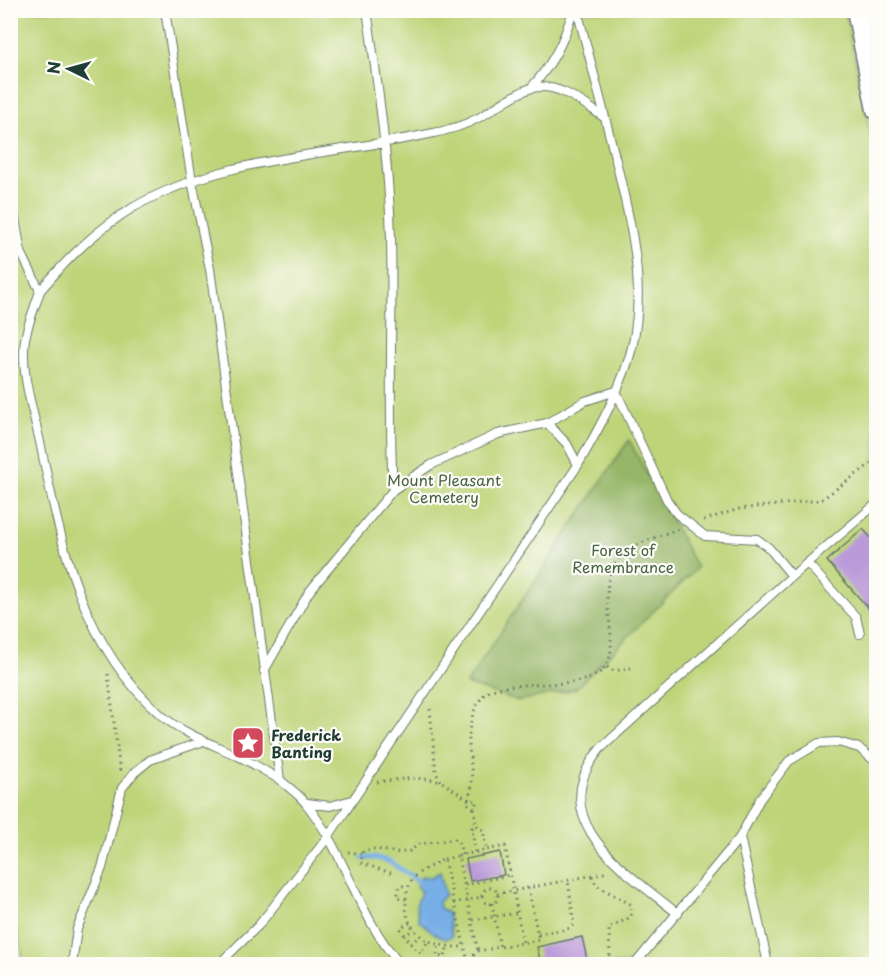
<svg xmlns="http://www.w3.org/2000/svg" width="887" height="975" font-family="'Playpen Sans',sans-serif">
  <rect width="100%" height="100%" fill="#fdfcf7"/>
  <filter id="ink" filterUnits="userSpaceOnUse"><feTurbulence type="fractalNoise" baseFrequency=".0167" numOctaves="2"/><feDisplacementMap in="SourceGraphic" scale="12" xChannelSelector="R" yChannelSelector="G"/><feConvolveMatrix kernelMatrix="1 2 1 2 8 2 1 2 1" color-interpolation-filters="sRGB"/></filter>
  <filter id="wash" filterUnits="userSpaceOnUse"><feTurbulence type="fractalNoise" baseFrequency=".008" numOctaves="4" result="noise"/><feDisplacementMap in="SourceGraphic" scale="24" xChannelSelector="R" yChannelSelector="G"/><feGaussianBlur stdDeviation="1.35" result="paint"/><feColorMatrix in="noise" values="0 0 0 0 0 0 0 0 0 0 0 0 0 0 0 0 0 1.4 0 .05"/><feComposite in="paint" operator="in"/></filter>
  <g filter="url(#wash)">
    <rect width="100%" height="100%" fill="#eee8cc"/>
    <path fill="#bed478" stroke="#6e8856" stroke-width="1.5" d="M10 11H845L876 160V964H24L10 896Z"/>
    <path fill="#96b668" stroke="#5a7a4e" stroke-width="1.5" d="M629 440 697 568 575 689 519 701 466 684Z"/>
    <path fill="#77aee6" stroke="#4b768d" stroke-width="1.5" d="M440 872 445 895 439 901 440 908 448 913 452 936 445 939C434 936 428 927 419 921L416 905 421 892 416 886 422 876 431 877Z"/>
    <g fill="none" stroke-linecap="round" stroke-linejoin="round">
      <path stroke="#77aee6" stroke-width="5" d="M363 858H377L390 862 419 882"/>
    </g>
    <g id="blocks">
      <path fill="#bb9ad9" d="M863 529 876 543V617L827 561Z
        M500 852 504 875 470 881 466 859Z
        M582 937 588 964H541L537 947Z"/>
    </g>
  </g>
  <g filter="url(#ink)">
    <use href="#blocks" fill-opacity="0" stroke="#677969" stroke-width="1.5"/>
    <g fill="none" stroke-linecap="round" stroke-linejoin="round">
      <defs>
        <path id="service" d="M165 10 192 181 210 269 280 780C289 788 300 795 307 805 346 854 358 917 400 964
          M367 10C378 86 389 162 391 238 393 322 388 406 393 490
          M531 88C553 63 564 42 573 10
          M10 190 21 252 40 291C35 307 28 323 25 339 20 372 33 410 40 442 61 543 80 644 161 715 185 735 213 744 240 757 254 764 267 772 280 780
          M40 291C68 258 97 229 134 207 220 157 333 155 429 134 445 131 466 125 480 117 494 109 518 91 532 88 559 82 584 104 605 118
          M616 391 667 500 677 514 705 536 757 539 769 548 792 576 600 749C541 821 627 872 678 914
          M547 423 567 444 578 465
          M808 564 856 617 860 634
          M792 576 876 504
          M264 671 309 592 393 490 431 465 498 434 547 423 585 401 616 391
          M307 803 330 806 352 800
          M740 837 768 964
          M72 964 77 929 102 868 122 788 134 773 150 760 201 742
          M219 964 259 925 328 837 578 465C600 427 629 375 635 332 644 275 630 220 617 165 604 113 591 62 577 10
          M635 964 740 837 760 799 789 761 819 743 838 742 859 748 876 762"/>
        <path id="tertiary" d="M856 10 876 110
          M868 10 876 48"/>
      </defs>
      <use href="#service" stroke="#677969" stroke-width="10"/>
      <use href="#tertiary" stroke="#677969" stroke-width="21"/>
      <path stroke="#677969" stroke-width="3" stroke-dasharray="1.5 4.5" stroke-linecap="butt" d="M704 520 739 509 821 500 876 460
        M607 667 614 671 631 668
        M108 674 120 772
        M430 709 436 773 441 781
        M377 782 412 778 428 779 442 782 469 800 477 801 474 808 476 825
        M474 808 467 803C482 769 454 737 482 697 497 677 569 691 596 675 635 653 581 583 627 551 642 541 662 535 678 529
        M348 852 361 854
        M475 852 472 828 476 825 483 830 486 849
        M458 856 505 846 523 943
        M444 859 458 856 478 951
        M391 873 361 863 363 851 375 849 399 853 410 851 419 844 456 839 460 845 462 855
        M592 876 596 885 632 905 631 917 609 928 610 960 605 964
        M465 885 510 875
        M482 896a8 8 0 1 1 16 0a8 8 0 1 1-16 0Z
        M497 894 528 888
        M406 899 397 897 400 885 408 887
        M454 903 444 859C435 864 423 869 415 876 409 882 406 893 406 902 405 937 435 948 464 947
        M492 903 500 948
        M473 920 517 913
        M410 923 400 928 414 948 421 953 428 941
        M538 934 571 928 574 924 568 880
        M404 936 414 929
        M411 944 419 936
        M438 947 437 956 445 957 447 948
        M468 962 454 903 482 897
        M465 964 478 951 539 940 528 888 609 872"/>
      <use href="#service" stroke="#fff" stroke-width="8"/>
      <use href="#tertiary" stroke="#fff" stroke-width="18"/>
    </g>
  </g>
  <defs>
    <symbol id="sight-square" viewBox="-11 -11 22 22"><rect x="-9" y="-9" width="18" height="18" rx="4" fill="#d1495b" stroke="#fdfcf7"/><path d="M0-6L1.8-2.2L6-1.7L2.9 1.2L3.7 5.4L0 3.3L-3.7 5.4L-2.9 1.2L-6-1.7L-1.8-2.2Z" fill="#fff"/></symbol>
  </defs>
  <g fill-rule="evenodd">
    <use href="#sight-square" x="229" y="724" width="38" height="38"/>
  </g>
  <g text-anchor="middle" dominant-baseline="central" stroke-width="4.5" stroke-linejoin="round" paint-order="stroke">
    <g font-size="15" fill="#476345" stroke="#fdfcf7">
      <text x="444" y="479">Mount Pleasant<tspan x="444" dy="17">Cemetery</tspan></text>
      <text x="623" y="549">Forest of<tspan x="623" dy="17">Remembrance</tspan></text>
    </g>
    <g font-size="15" font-weight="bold" fill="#1f3d34" stroke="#fdfcf7" text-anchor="start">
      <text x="271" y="734">Frederick<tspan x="271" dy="17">Banting</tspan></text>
    </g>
  </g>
  <rect width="887" height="975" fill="none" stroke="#fdfcf7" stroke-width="36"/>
  <g transform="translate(69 69) rotate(275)" stroke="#fdfcf7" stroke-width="4.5" paint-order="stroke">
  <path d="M0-4.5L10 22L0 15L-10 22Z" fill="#1f3d34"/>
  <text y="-9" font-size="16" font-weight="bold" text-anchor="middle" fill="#1f3d34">N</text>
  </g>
</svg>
